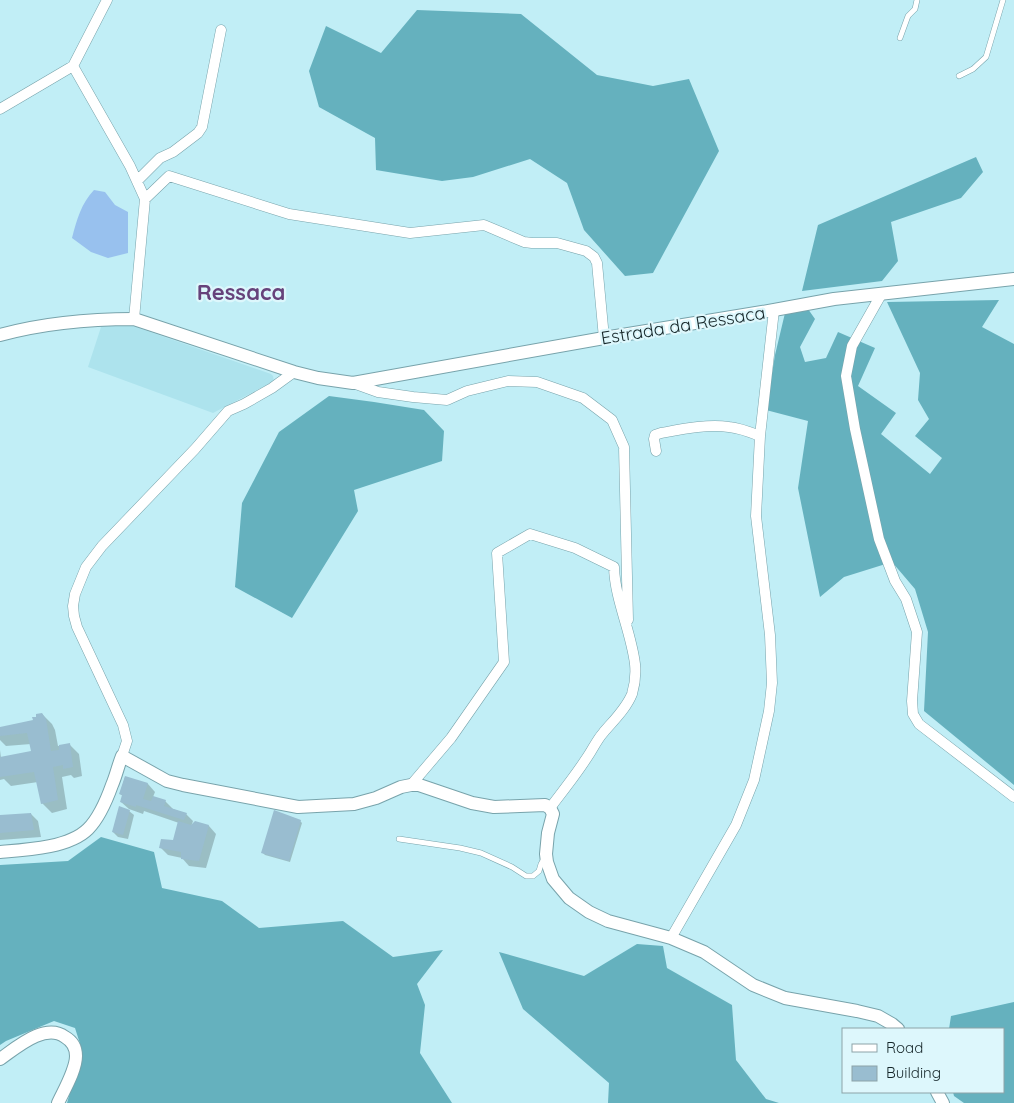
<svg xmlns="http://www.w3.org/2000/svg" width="1014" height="1103" font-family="Quicksand,sans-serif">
  <rect width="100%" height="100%" fill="#c1eef6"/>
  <path fill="#ade3ed" d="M102 324 130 325 271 374 273 376 274 381 213 413 88 367Z"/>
  <path fill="#65b1be" d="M417 10 521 14 597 75 653 86 689 79 719 151 653 273 625 276 584 230 567 183 530 159 473 177 442 181 376 170 375 138 319 107 309 71 326 26 381 53Z
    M976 157 983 172 961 198 891 222 898 261 882 281 802 291 818 225Z
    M999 300 982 327 1014 344V785L924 711 928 632 915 589 892 562 844 577 820 597 798 488 808 421 766 410 775 355 785 313 808 309 815 319 800 347 805 362 826 358 838 332 875 348 858 386 896 413 881 434 930 474 942 458 915 436 929 419 918 400 920 373 887 302Z
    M329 396 374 402 424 410 444 431 442 461 354 490 358 511 292 618 235 587 242 503 279 432Z
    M101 837 154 852 162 888 222 901 259 928 343 921 393 957 443 950 417 984 425 1005 420 1053 452 1103H67L82 1050 75 1028 54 1021 6 1041 0 1045V865L68 861Z
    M637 944 663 946 667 968 732 1005 736 1060 766 1099 779 1103H608L609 1083 523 1009 499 952 584 976Z
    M1014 1002V1103H964L954 1096 953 1092H1003V1029H949L951 1016Z"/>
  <path fill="#98c1ee" d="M94 190 105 192 115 205 128 212V253L108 258 91 252 72 238C77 219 81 204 94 190Z"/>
  <path fill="#0003" d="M42 714 52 724 55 730 58 746 70 745 79 754 82 776 74 778 71 775 62 777 67 809 52 813 42 803 38 782 11 786 4 779 0 780V750L1 758 32 752 31 744 6 746 0 740V728L34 721Z
    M125 777 148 784 155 792 153 797 165 801 173 809 186 814 193 821 191 827 196 823 209 826 216 834 206 868 189 866 182 858 168 855 161 848 174 841 179 823 144 811 143 814 129 809 121 802 123 796 120 794Z
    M129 811 134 815 128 839 118 837 113 832Z
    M31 814 38 821 41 837 0 840V817Z
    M300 821 302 823 290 862 265 855 263 853Z"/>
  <path fill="#99bdd0" d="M42 713 46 719 51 751 59 750V745L70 743 73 767 63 769V765L53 767 58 800 41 804 34 772 0 777V757L31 751 27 733 0 736V727L33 720 32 717H36V714Z
    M125 776 148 783 143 799 151 801 153 796 166 800 164 806 187 813 184 820 136 805V807L120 802 122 795 119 794Z
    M119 806 130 810 123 835 112 832Z
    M274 810 301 820 289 861 261 853Z
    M31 813 34 830 0 833V815Z
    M178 821 191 825 195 821 209 825 199 861 181 859V852L159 848 161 839 173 840Z"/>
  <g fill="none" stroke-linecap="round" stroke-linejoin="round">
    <defs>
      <path id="service" d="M900 38 908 16 915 9 917 0
        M959 76 973 69 986 57 1003 0
        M399 839 460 848 481 853 512 867 526 876H533L539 871 541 864 544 859"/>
      <path id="minor" d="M107 0 73 66 130 166 145 199 134 319
        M0 109 73 66
        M137 181 160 158 173 152 198 133 202 127 221 30
        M145 199 169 176 289 214 410 233 484 225 524 242 532 243H557L586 251 594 257 597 263 604 338
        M882 293 852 346 846 376 855 429 879 539 895 581 906 599 917 632 912 701 913 714 919 724 1014 797
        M353 383 378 392 413 397 447 400 467 391 508 381 537 382 583 398 612 420 624 447 628 620
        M760 436 774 310
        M656 451 654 439 655 435 661 433C683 429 707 424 729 427 740 428 750 432 760 436L756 516 770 635 772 683 769 711 754 780 736 825 671 938
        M122 756 127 741 123 725 77 627 74 616 73 606 75 594 86 567 102 546 195 449 228 411 244 404 272 388 294 372
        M411 785 451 738 504 662 497 553 530 534 575 548 614 567C615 600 631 631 635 664 636 674 635 684 632 694 626 709 613 721 603 733 596 741 592 751 586 759 575 776 562 792 550 808"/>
      <path id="tertiary" d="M0 335C44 323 89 319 134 319L294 372 318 378 353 383 604 338 774 310 834 299 1014 279
        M0 852C25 850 69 848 88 829 98 819 107 799 112 785 116 776 118 766 122 756L167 781 183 785 298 807 354 804 376 798 401 787 411 785H419L472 803 494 807 545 805 550 808 553 814 548 833 546 854 547 862 553 879 569 898 589 912 608 921 671 938 704 952 753 985 785 998 857 1011 878 1016 892 1024 898 1029
        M0 1059C16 1048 45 1022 65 1037 72 1041 76 1047 76 1056 76 1070 64 1090 58 1103
        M937 1092 943 1103"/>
    </defs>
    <use href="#service" stroke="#78a3ab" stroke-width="6"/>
    <use href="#minor" stroke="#78a3ab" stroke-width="11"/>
    <use href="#tertiary" stroke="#78a3ab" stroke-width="14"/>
    <use href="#service" stroke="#fff" stroke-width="5"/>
    <use href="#minor" stroke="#fff" stroke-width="10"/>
    <use href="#tertiary" stroke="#fff" stroke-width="12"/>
  </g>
  <g text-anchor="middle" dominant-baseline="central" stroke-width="4.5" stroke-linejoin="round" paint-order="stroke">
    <g font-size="18" fill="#152629" stroke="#ddf7fc">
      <text transform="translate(683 325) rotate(-9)">Estrada da Ressaca</text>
    </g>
    <g font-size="22" font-weight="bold" fill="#66427b" stroke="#ddf7fc">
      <text x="241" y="292">Ressaca</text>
    </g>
  </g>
  <rect x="842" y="1028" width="162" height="65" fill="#ddf7fc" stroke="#8da3a8"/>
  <rect x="852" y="1044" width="25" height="8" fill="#ffffff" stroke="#8da3a8"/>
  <text x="886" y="1053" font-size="15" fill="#152629">Road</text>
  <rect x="852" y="1066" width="25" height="15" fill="#99bdd0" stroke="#8da3a8"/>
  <text x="886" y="1078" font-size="15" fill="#152629">Building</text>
</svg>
